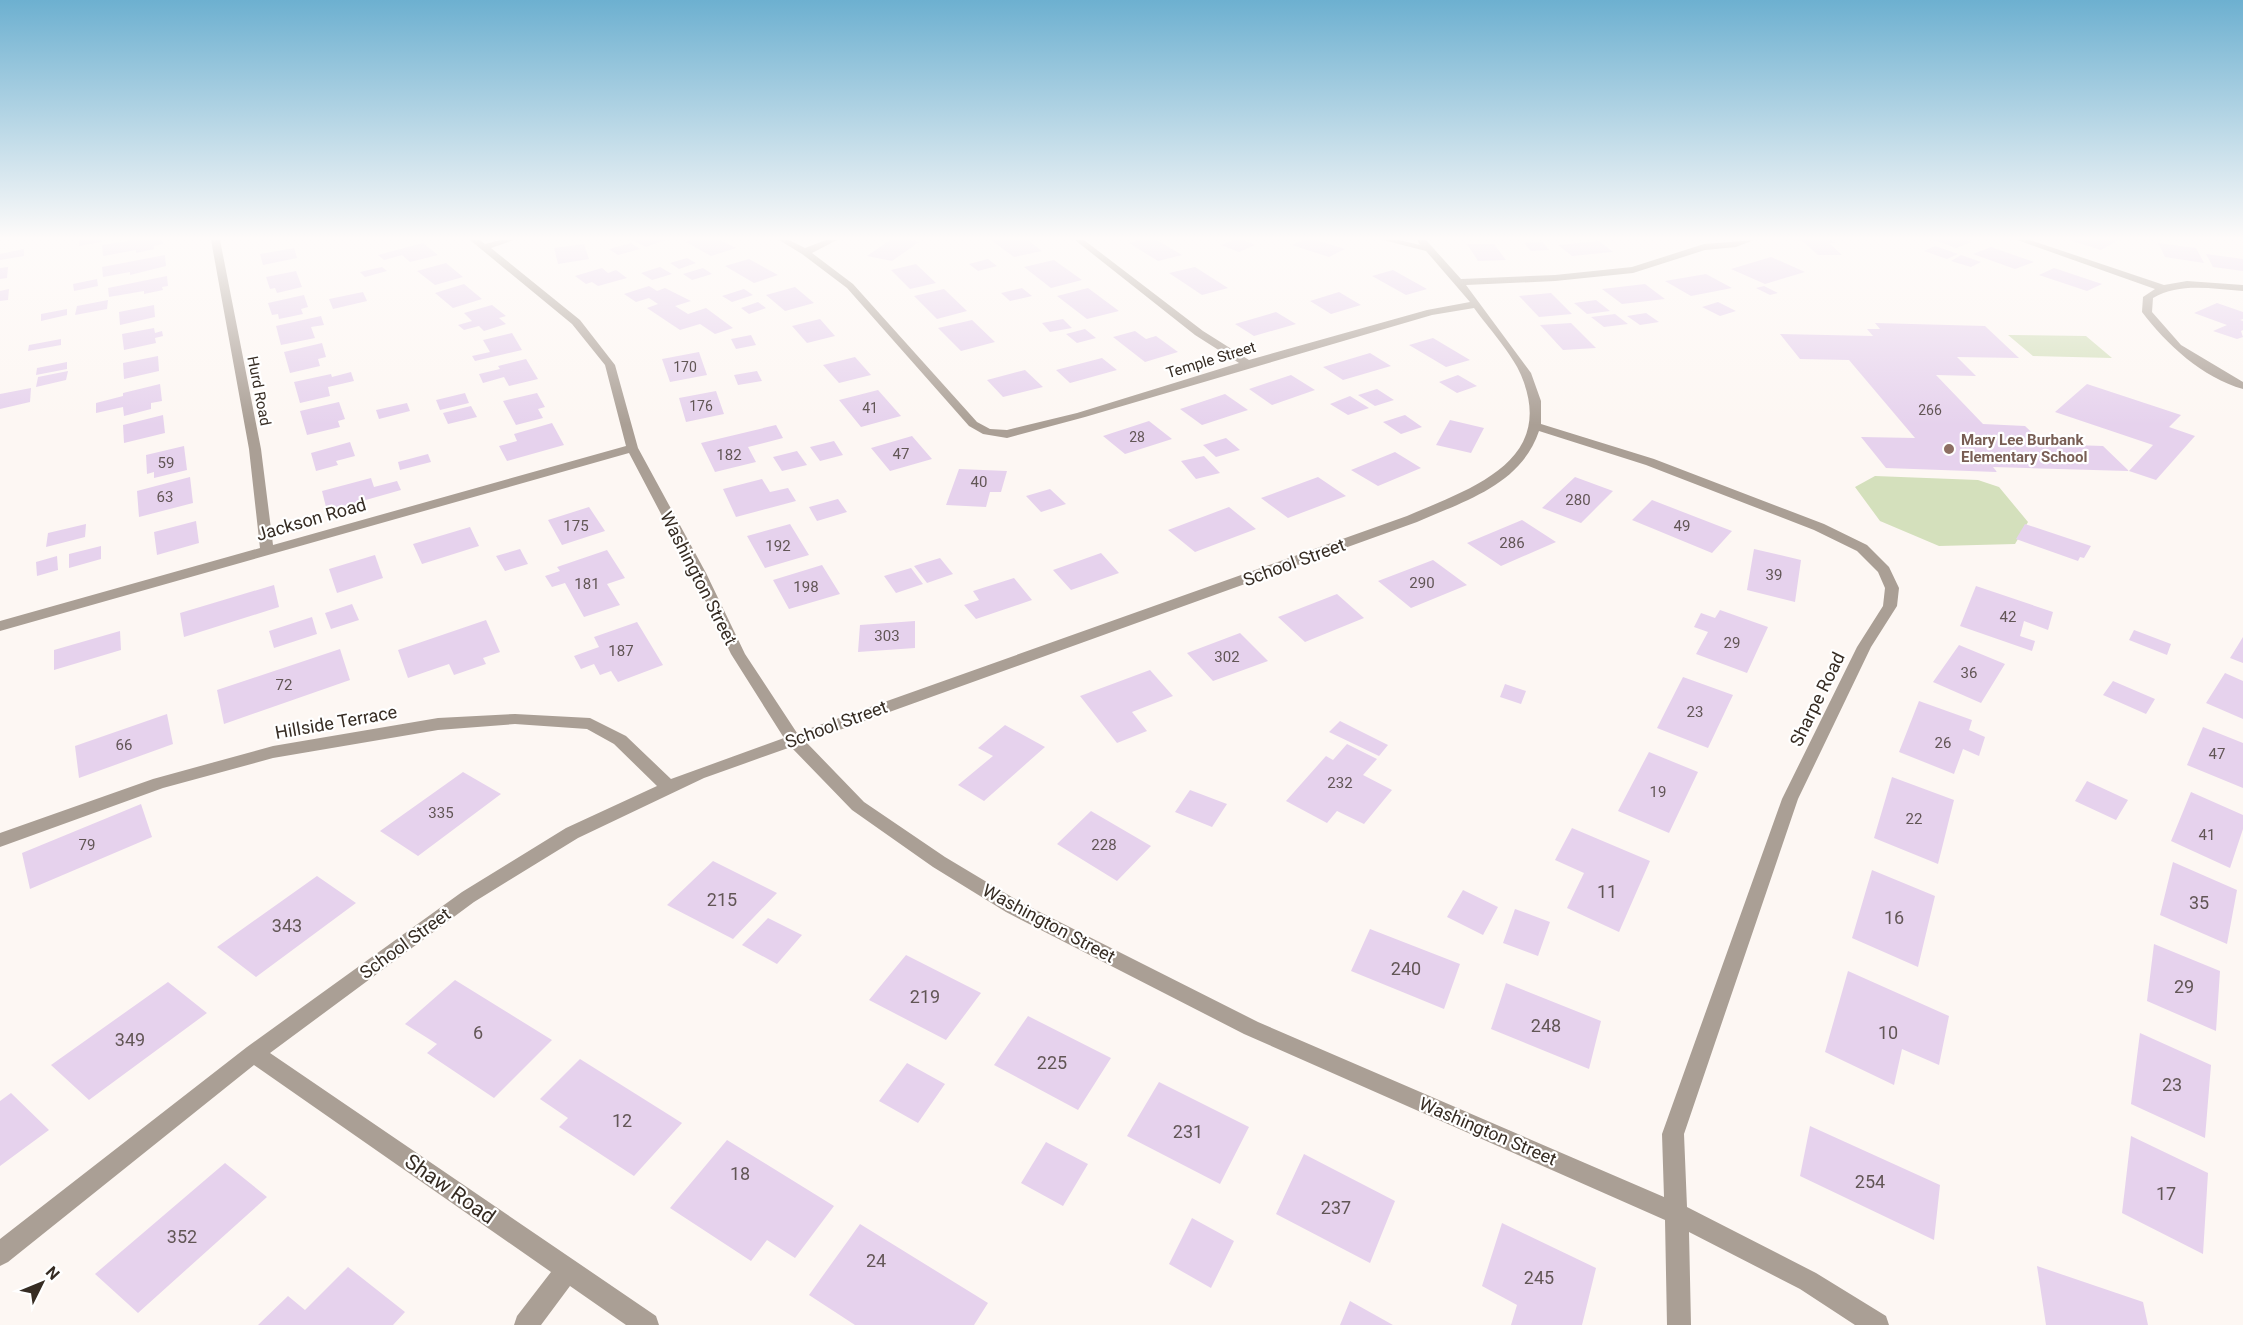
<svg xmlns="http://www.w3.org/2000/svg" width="2243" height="1325" font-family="Roboto,sans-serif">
  <rect width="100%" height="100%" fill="#fdf7f3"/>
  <path fill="#d4e0bc" d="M2008 335 2086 336 2112 358 2033 356Z
    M1875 476 1978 480 1999 487 2028 522 2015 544 1939 546 1880 521 1855 487Z"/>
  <path fill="#e6d2ed" d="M79 240H102V242L79 246Z
    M133 240H162L163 244 154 246V249L136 253V250L103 256 102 245Z
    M632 240H665L646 247Z
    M691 240H720L736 248 711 256 686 242Z
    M890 240H906L919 242 892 261 867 256Z
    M991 240H1028L1042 251 1014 257Z
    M1141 240H1157L1182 255 1158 261 1129 243Z
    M1233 240H1243L1255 245 1239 252 1221 245Z
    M1303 240H1316L1345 249 1329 257 1292 245Z
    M1795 240H1831L1835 243H1829L1842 255H1818L1804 242Z
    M1934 240H1966L1972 242 1956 248Z
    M2069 240H2118L2101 250Z
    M1599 241 1613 252 1572 256 1558 245Z
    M1542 242 1549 250 1531 251 1524 243Z
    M423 243 438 255 410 262 402 255 384 260 378 255Z
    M631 243 640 249 618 255 609 249Z
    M2158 243 2196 248 2204 263 2165 257Z
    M584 244 589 259 558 264 554 248Z
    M1467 244H1494L1506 260 1478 261Z
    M1935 246 1958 254 1947 259 1924 251Z
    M1991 247 2034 262 2015 269 1973 254Z
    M294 248 297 258 263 265 260 254Z
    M24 249V256L0 260V254Z
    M2206 254 2243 259V271L2213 267Z
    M165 255 166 266 130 275V272L103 277 102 267Z
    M1961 255 1981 262 1971 267 1951 261Z
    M1771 257 1805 272 1765 284 1731 269Z
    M687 258 696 263 679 269 670 263Z
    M749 259 778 275 754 283 725 266Z
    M988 259 997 266 978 271 969 264Z
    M1054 260 1082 280 1051 288 1024 267Z
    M446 263 463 277 435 285 417 271Z
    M916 264 936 283 910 289 891 270Z
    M8 267 7 278 0 279V268Z
    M382 267 387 271 365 277 360 272Z
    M660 267 672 274 652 280 641 273Z
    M1195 267 1228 288 1202 295 1169 273Z
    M602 268 608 273 616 270 627 278 598 286 592 282 586 284 575 276Z
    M703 268 712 274 692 280 683 274Z
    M2054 268 2102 284 2087 291 2039 275Z
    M1393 270 1427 289 1406 295 1372 276Z
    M296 271 302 287 277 293 275 288 270 289 266 277Z
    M1706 274 1732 288 1691 296 1665 281Z
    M167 276 168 286 162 287 163 290 144 294V291L109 297 108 288Z
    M97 279 98 286 74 291 73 284Z
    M464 284 482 299 453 308 435 293Z
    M1645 284 1665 299 1622 304 1602 289Z
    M649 286 657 291 665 288 691 301 675 306 688 314 706 308 733 328 715 334 700 324 680 330 647 308 658 304 649 298 636 302 624 294Z
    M1764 286 1778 293 1770 295 1756 288Z
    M795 287 814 303 785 311 766 295Z
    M1022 288 1032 296 1010 301 1001 293Z
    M1088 288 1119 311 1087 319 1057 296Z
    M9 289 8 300 0 301V291Z
    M744 289 753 295 732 302 722 296Z
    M944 289 967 311 937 319 914 296Z
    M363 292 367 301 333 309 329 299Z
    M1339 292 1361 305 1331 314 1310 301Z
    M1551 293 1572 314 1539 317 1519 296Z
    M304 295 308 307 301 309 303 314 279 319 278 314 272 315 268 303Z
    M108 300 107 309 75 315 77 306Z
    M1596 300 1610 311 1587 314 1574 303Z
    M758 302 766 308 749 314 741 308Z
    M1718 302 1736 311 1720 316 1702 307Z
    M2217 303 2243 312V319L2240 320 2243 321V330L2241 331 2243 337 2237 339 2213 331 2227 325 2194 313Z
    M154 305 155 317 120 325 119 312Z
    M492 305 506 316 499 318 506 324 484 331 479 326 464 330 458 325 472 321 464 313Z
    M67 309V315L41 321V314Z
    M1276 312 1296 324 1254 336 1235 324Z
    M1646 313 1659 322 1640 325 1627 316Z
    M1615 314 1628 324 1604 327 1591 317Z
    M321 316 324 325 311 327 315 338 281 345 276 326Z
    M820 319 835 336 807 343 792 326Z
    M1063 319 1072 328 1050 332 1042 323Z
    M972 320 995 342 961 351 938 328Z
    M1571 323 1596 348 1563 350 1540 325Z
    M1875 323 1985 326 2019 358 1957 357 1976 376 1936 375 1983 424 2025 426 2044 444 2103 446 2129 471 1993 467 1997 472 1886 468 1861 437 1915 438 1849 360 1800 359 1780 334 1873 336 1867 329H1880Z
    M154 328 155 333 162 331 163 336 155 338 156 343 124 350 122 334Z
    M1085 329 1096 338 1077 343 1066 334Z
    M1135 331 1146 339 1156 336 1178 352 1145 362 1113 337Z
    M512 333 522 350 475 361 472 356 490 352 483 340Z
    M751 335 756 345 736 349 731 339Z
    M1433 338 1470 360 1446 367 1409 345Z
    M61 339V345L28 351 29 345Z
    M322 343 326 357 318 359 320 366 290 373 284 352Z
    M699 352 707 375 670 382 662 359Z
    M1370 353 1391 366 1343 380 1323 367Z
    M158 356 159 371 124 379 123 363Z
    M855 357 871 375 839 383 823 365Z
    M1102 358 1117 370 1070 383 1056 370Z
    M526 359 538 379 509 386 504 377 483 383 479 374 500 369 498 366Z
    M67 362V369L36 375 37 368Z
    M1025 370 1043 387 1003 397 987 380Z
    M68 371 66 380 36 387 38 377Z
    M757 371 762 381 738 385 734 375Z
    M351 372 354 381 328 387 330 396 300 403 294 382 331 374 332 377Z
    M1291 375 1315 390 1272 405 1249 389Z
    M1458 375 1477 386 1457 393 1439 382Z
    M160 384 162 401 151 403V409L124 416 123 407 96 413V403L123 396V393Z
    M2087 384 2181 415 2169 427 2195 436 2156 480 2129 471 2153 445 2055 412Z
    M31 388 30 402 0 409V394Z
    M1377 389 1394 400 1375 406 1358 395Z
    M878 390 901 416 861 427 839 400Z
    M716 391 724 414 686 422 679 398Z
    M465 393 469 403 440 410 436 400Z
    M537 393 545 407 538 409 543 418 516 425 503 401Z
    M1225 394 1248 410 1202 425 1180 409Z
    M1350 396 1369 408 1348 415 1330 404Z
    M339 402 345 419 338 421 340 427 307 435 300 411Z
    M407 403 410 411 379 419 376 410Z
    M471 406 477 417 448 424 443 413Z
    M163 415 165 433 124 443 123 425Z
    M1405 415 1422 427 1401 434 1383 422Z
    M1450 420 1484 428 1471 453 1436 445Z
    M1149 421 1172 439 1125 454 1103 436Z
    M552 423 564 445 507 461 499 446 517 441 514 434Z
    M776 425 783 438 748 447 756 462 715 472 701 443Z
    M912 436 932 459 890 471 871 448Z
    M1226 438 1240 450 1216 457 1203 445Z
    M834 441 843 455 820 461 810 447Z
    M350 442 355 456 336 461 338 465 316 471 311 453Z
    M184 446 187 470 154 478V472L147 474 146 455Z
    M797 451 807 465 782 471 773 457Z
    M1395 452 1421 468 1378 486 1351 470Z
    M428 454 431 462 400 470 398 462Z
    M1204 456 1220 473 1196 479 1181 461Z
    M959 469 1007 471 1001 492H990L986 507 946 505Z
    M190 477 193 503 139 517 137 491Z
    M1318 477 1346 496 1288 518 1261 498Z
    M1575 477 1613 491 1581 523 1542 508Z
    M371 478 374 487 397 481 401 490 327 511 322 491Z
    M762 479 770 492 788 488 796 501 736 517 723 489Z
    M1050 489 1066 504 1041 512 1026 496Z
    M838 499 847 512 817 521 809 507Z
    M1652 500 1732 531 1712 553 1632 520Z
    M589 507 605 531 562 545 548 520Z
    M1229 507 1256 529 1195 552 1168 530Z
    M1522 520 1556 542 1501 566 1467 543Z
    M196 521 199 543 157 555 154 532Z
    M86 524 85 537 46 547 48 533Z
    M790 524 809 555 765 568 747 536Z
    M2025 524 2091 546 2084 558 2080 557 2078 561 2016 539Z
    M470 527 479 546 422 564 413 544Z
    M101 546V559L69 568V554Z
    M520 549 528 564 505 571 496 556Z
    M1754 549 1801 560 1795 602 1747 590Z
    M607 550 625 578 607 584 620 605 584 617 565 583 552 587 545 576 560 571 557 567Z
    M1101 553 1119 573 1071 590 1053 570Z
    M375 555 383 578 337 593 329 569Z
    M57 556 58 570 37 576 36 562Z
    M940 558 953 574 927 583 914 566Z
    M1433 560 1467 585 1411 608 1378 581Z
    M822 565 840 594 789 609 773 580Z
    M911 568 923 584 896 593 884 576Z
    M1014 578 1032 600 976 619 964 605 979 600 973 591Z
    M274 585 279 607 184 637 180 613Z
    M1976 586 2053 612 2048 630 2024 621 2020 636 2035 641 2032 651 1960 626Z
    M1337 594 1364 618 1305 642 1278 617Z
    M352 604 359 620 331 629 325 613Z
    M1720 610 1768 627 1747 673 1696 654 1708 632 1694 627 1701 613 1715 618Z
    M312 617 317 634 274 648 269 631Z
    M486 620 500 652 483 658 486 664 454 675 449 664 408 678 398 650Z
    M915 621V648L858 652 860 625Z
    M637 622 663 665 618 682 611 671 600 675 594 664 581 669 574 656 599 647 594 637Z
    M2134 630 2171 644 2167 655 2129 640Z
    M120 631 121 650 54 670V650Z
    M1240 633 1268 661 1213 681 1187 653Z
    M2243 637V663L2230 658Z
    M1959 645 2005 664 1981 703 1933 682Z
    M340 649 350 680 224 724 217 690Z
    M1150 670 1173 696 1132 712 1147 731 1117 743 1080 696Z
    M2225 673 2243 681V719L2206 703Z
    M1683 677 1733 695 1708 748 1657 728Z
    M2113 681 2155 699 2146 714 2103 695Z
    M1505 684 1526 691 1521 704 1500 697Z
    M1919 701 1972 720 1969 730 1985 737 1979 756 1963 749 1954 774 1899 752Z
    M167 714 173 744 79 778 75 746Z
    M1340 721 1388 745 1379 756 1329 732Z
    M1005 725 1045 747 984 801 958 785 993 756 978 748Z
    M2203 727 2243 743V788L2187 765Z
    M1347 744 1377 759 1363 775 1392 790 1364 824 1337 811 1327 823 1286 801 1326 756 1333 760Z
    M1649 752 1698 772 1669 833 1618 811Z
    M463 772 501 794 418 856 380 831Z
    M1892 777 1954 800 1938 864 1874 838Z
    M2087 781 2128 800 2116 820 2075 801Z
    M1190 790 1227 804 1212 827 1175 812Z
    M2191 792 2243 815V829L2230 868 2171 841Z
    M141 804 152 837 30 889 22 853Z
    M1091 811 1151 846 1117 881 1057 844Z
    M1572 828 1650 861 1619 932 1567 908 1584 873 1555 860Z
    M713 861 777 893 733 939 667 905Z
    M2173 862 2237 890 2227 944 2160 915Z
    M1872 870 1935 896 1918 967 1852 938Z
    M317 876 356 903 256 977 217 947Z
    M1463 890 1498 907 1483 935 1447 917Z
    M1515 909 1550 922 1538 956 1503 943Z
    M768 918 802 935 777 964 742 945Z
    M1370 929 1460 964 1444 1009 1351 971Z
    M2154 944 2220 971 2216 1031 2147 1001Z
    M906 955 981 993 946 1040 869 1000Z
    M1848 971 1949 1016 1939 1065 1902 1049 1894 1085 1825 1052Z
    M455 980 552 1040 494 1098 427 1053 437 1044 405 1024Z
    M168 982 207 1013 89 1100 51 1065Z
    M1506 983 1601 1021 1589 1069 1491 1029Z
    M1028 1016 1111 1058 1078 1110 994 1065Z
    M2140 1033 2211 1065 2205 1138 2131 1104Z
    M580 1059 682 1123 634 1176 559 1127 568 1118 540 1099Z
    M907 1063 945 1084 918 1123 879 1101Z
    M1159 1082 1249 1127 1220 1184 1127 1136Z
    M11 1093 49 1130 0 1166V1101Z
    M1810 1126 1940 1185 1934 1240 1800 1176Z
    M2131 1136 2208 1173 2203 1254 2122 1213Z
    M727 1140 834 1206 795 1258 767 1240 751 1261 670 1208Z
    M1046 1142 1088 1164 1063 1206 1021 1183Z
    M1304 1154 1395 1201 1370 1263 1276 1214Z
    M225 1163 267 1197 138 1313 95 1274Z
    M1192 1218 1234 1241 1211 1288 1169 1264Z
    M1502 1223 1596 1268 1582 1325H1511L1517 1305 1482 1286Z
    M860 1224 988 1303 974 1325H855L809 1295Z
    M2037 1266 2143 1302 2148 1325H2046Z
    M348 1267 405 1312 393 1325H258L288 1296 305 1310Z
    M1350 1301 1393 1325H1340Z"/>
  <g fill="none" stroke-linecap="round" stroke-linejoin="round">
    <path fill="#aa9f95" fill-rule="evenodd" d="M211 240H220L261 449 273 545 626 446 605 365 572 324 470 240H480L485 244 500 240H514L491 248 580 320 615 365 638 448 706 573 745 654 797 733 1407 516C1469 489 1558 462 1521 375 1513 355 1487 326 1474 308L1432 315 1085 417 1007 438 983 434 969 426 847 288 802 254 779 240H789L805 248 826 240H837L812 253 853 284 977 422 990 429 1007 430 1077 413 1239 363 1195 335 1075 240H1084L1203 331 1249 360 1427 310 1470 302 1426 251 1383 240H1399L1420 245 1417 240H1426L1461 279 1555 275 1632 267 1704 244 1754 240 1736 247 1705 250 1633 273 1555 281 1466 285 1531 373 1541 401V424L1654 459 1824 524 1867 545 1889 567 1899 588 1897 606 1871 647 1798 799 1684 1134 1687 1207 1816 1273 1886 1316 1889 1325H1855L1800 1289 1689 1232 1691 1325H1667L1665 1220 1244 1034 1006 912 933 867 852 810 791 747 704 778 578 838 474 902 270 1053 656 1316 659 1325H626L570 1286 541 1325H514L517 1316 551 1272 254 1065 8 1262 0 1266V1239L247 1047 462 892 566 828 657 786 614 744 587 729 515 724 438 730 273 758 163 788 0 847V833L153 779 273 746 438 718 515 714 590 718 626 736 671 779 784 738 731 654 692 573 629 453 0 631V621L260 548 249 449ZM1539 431 1646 465 1814 530 1857 551 1878 572 1885 588 1883 606 1857 647 1782 799 1662 1134 1664 1197 1258 1022 1020 902 945 857 864 802 806 742 1417 522C1464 501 1521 485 1539 431Z
      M2017 240H2030L2164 285 2187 281 2243 285V291C2212 289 2180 282 2153 298L2152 312 2181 345 2243 382V389C2203 378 2166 344 2142 312L2143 297 2155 289Z"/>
  </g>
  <linearGradient id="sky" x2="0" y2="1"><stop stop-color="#6db0d0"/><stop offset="0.56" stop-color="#fefbfa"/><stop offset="1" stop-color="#fefbfa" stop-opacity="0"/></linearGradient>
  <rect width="2243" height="425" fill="url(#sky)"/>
  <circle fill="#8d6e63" stroke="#fff" stroke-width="2" cx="1949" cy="449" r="6"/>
  <g text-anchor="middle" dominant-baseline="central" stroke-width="4.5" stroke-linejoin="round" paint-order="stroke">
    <g font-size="14" fill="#625656">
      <text x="685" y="367">170</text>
      <text x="701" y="406">176</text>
      <text x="870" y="408">41</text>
      <text x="1930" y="410">266</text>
      <text x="1137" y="437">28</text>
    </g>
    <g font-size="15" fill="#362c23" stroke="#fff">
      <text transform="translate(1211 360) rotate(-17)">Temple Street</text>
      <text transform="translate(259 391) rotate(79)">Hurd Road</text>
    </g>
    <g font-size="15" font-weight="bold" fill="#785e54" stroke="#fff" text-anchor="start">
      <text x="1961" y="440">Mary Lee Burbank<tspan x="1961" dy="17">Elementary School</tspan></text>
    </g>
    <g font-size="15" fill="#625656">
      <text x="901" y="454">47</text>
      <text x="729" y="455">182</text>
      <text x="166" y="463">59</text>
      <text x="979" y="482">40</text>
      <text x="165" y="497">63</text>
      <text x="1578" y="500">280</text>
      <text x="576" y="526">175</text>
      <text x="1682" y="526">49</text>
      <text x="1512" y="543">286</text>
      <text x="778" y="546">192</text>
      <text x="1774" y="575">39</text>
      <text x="1422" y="583">290</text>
      <text x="587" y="584">181</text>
      <text x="806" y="587">198</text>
      <text x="2008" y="617">42</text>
      <text x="887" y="636">303</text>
      <text x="1732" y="643">29</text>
      <text x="621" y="651">187</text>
      <text x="1227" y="657">302</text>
      <text x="1969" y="673">36</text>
      <text x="284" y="685">72</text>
      <text x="1695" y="712">23</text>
      <text x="1943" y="743">26</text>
      <text x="124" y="745">66</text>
      <text x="2217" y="754">47</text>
      <text x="1340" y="783">232</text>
      <text x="1658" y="792">19</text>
      <text x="441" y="813">335</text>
      <text x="1914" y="819">22</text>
      <text x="2207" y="835">41</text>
      <text x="87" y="845">79</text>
      <text x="1104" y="845">228</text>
    </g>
    <g font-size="18" fill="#362c23" stroke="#fff">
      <text transform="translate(311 519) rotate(-16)">Jackson Road</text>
      <text transform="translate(1294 562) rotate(-20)">School Street</text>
      <text transform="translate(699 578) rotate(63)">Washington Street</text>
      <text transform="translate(1817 699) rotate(-64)">Sharpe Road</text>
      <text transform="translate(336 722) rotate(-10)">Hillside Terrace</text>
      <text transform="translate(836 724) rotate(-20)">School Street</text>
      <text transform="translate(1049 923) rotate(28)">Washington Street</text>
      <text transform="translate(405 943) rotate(-36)">School Street</text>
      <text transform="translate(1488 1131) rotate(23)">Washington Street</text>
    </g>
    <g font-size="18" fill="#625656">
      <text x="1607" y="891">11</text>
      <text x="722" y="899">215</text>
      <text x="2199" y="902">35</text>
      <text x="1894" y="917">16</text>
      <text x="287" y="925">343</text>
      <text x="1406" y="968">240</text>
      <text x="2184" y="986">29</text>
      <text x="925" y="996">219</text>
      <text x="1546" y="1025">248</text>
      <text x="478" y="1032">6</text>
      <text x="1888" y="1032">10</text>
      <text x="130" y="1039">349</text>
      <text x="1052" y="1062">225</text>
      <text x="2172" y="1084">23</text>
      <text x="622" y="1120">12</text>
      <text x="1188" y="1131">231</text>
      <text x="740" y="1173">18</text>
      <text x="1870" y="1181">254</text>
      <text x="2166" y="1193">17</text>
      <text x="1336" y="1207">237</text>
      <text x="182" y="1236">352</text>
      <text x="876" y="1260">24</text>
      <text x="1539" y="1277">245</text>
    </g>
    <g font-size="21" fill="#362c23" stroke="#fff">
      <text transform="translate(450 1189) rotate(35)">Shaw Road</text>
    </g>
  </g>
  <g transform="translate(42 1283) rotate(47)" stroke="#ffffff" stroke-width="4.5" paint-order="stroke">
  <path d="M0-4.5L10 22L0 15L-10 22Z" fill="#362c23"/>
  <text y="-9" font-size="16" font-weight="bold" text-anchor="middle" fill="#362c23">N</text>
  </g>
</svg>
